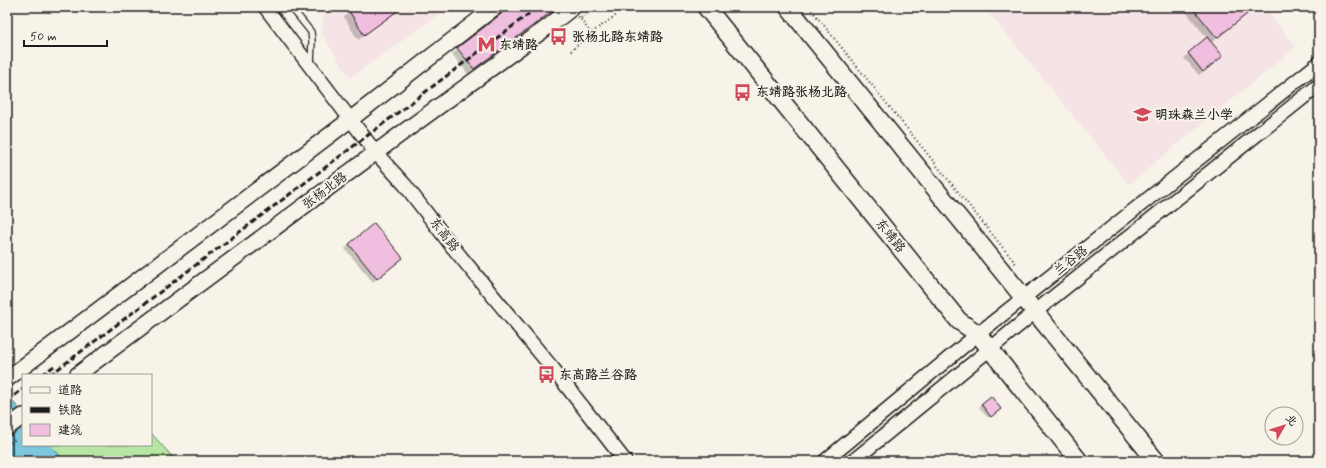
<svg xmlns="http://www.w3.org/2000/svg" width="1326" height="468" font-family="Mynerve,'LXGW WenKai TC',sans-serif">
  <rect width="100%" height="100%" fill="#f7f3e8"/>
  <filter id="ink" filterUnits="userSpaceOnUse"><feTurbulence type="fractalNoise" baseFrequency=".025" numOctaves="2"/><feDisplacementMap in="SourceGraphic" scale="8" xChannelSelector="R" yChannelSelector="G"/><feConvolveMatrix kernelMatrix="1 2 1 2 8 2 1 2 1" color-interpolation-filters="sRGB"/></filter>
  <g filter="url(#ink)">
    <path fill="#f5e3e5" d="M325 7H449L350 78 322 34Z
      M984 7H1264L1296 47 1129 184Z"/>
    <path fill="#b6e5a4" stroke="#698060" d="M151 433 176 461H65L50 445H151Z"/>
    <path fill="#7cc7db" stroke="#56838f" d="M7 395 23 413V445H50L65 461H7Z"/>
    <path fill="#0003" d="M356 7H403L358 40 344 17Z
      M496 7H558L468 74 452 54 498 17 499 12Z
      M1182 7H1240V19L1211 43 1217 60 1199 75 1184 58 1207 38Z
      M349 244 397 262 373 282 345 249Z
      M981 404 997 411 988 418 979 407Z"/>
    <path fill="#f0bede" stroke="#1c1c1c" d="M354 7H403L364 35 349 11Z
      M504 7H558L474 69 457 48 501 14 503 11Z
      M1192 7H1241L1247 14 1217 38Z
      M1207 37 1223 56 1203 72 1188 53Z
      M374 223 403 258 377 279 349 244Z
      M991 396 1001 409 991 417 981 404Z"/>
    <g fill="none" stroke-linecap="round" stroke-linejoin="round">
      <defs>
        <path id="service" d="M291 7 311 32 312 41 311 64"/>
        <path id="tertiary" d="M265 7 376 153 405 185 451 245 554 370 625 461
          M825 461 978 334 1319 63
          M853 461 1046 303 1319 85"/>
        <path id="secondary" d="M77 375 398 136 549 26 573 7
          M7 379 351 119 495 7
          M7 428 23 416"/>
        <path id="primary" d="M706 7 959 321 978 334 1079 461
          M788 7 1156 461"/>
      </defs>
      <use href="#service" stroke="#1c1c1c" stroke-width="8"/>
      <use href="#tertiary" stroke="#1c1c1c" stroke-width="16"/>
      <use href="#secondary" stroke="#1c1c1c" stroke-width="18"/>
      <use href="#primary" stroke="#1c1c1c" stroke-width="20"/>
      <path stroke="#1c1c1c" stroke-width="2" stroke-dasharray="1 3" stroke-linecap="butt" d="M809 7 1017 265
        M581 18 597 7
        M571 51 591 33 618 14
        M7 445 16 439"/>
      <use href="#service" stroke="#f7f3e8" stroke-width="5.5"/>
      <use href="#tertiary" stroke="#f7f3e8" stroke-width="13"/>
      <use href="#secondary" stroke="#f7f3e8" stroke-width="15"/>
      <use href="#primary" stroke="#f7f3e8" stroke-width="17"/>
      <path stroke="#1c1c1c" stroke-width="3" stroke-dasharray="6 3" stroke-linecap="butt" d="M42 375 54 366
        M50 375 538 7
        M7 401 23 389"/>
      <path stroke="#1c1c1c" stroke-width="2" stroke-dasharray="1 3" stroke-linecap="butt" d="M571 7 591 33"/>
    </g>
  </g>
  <defs>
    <symbol id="bus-bare" viewBox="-9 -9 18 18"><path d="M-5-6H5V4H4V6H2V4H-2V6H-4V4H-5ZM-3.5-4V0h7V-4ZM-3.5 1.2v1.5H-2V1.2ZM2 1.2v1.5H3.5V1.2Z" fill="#d1495b" stroke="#f7f3e8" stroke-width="2.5" paint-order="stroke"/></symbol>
    <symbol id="metro-bare" viewBox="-9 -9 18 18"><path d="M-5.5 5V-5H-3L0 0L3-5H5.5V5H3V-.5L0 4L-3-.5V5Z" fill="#d1495b" stroke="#f7f3e8" stroke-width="2.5" paint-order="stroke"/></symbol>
    <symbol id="school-bare" viewBox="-9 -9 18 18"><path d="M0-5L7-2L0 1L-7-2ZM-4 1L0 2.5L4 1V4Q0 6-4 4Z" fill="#d1495b" stroke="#f7f3e8" stroke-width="2.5" paint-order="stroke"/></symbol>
  </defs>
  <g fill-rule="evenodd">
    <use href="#bus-bare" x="546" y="24" width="25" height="25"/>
    <use href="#metro-bare" x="474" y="32" width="25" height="25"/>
    <use href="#bus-bare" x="730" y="80" width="25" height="25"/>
    <use href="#school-bare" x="1130" y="102" width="25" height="25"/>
    <use href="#bus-bare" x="534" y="362" width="25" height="25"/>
  </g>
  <g text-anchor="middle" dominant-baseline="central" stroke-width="4" stroke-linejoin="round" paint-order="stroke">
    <g font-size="13" font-weight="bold" fill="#1c1c1c" stroke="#f7f3e8" text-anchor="start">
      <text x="572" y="37">张杨北路东靖路</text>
      <text x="499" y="45">东靖路</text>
      <text x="756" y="92">东靖路张杨北路</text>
      <text x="1155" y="115">明珠森兰小学</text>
      <text x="559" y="375">东高路兰谷路</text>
    </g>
    <g font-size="13" fill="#1c1c1c" stroke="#f7f3e8">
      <text transform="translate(325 191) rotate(-37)">张杨北路</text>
      <text transform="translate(444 235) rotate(52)">东高路</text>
      <text transform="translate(890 236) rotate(51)">东靖路</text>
      <text transform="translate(1071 261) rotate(-39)">兰谷路</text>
    </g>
  </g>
  <rect width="1326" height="468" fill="none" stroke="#f7f3e8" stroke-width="24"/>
  <rect x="12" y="12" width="1302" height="444" fill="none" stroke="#1c1c1c" stroke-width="1.5" filter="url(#ink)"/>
  <rect x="22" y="374" width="130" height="72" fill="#f7f3e8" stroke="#9f9d96"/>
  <rect x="30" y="387" width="20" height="6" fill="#f7f3e8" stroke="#9f9d96"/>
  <text x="58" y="394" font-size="12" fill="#1c1c1c">道路</text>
  <rect x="30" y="407" width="20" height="6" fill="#1c1c1c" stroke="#9f9d96"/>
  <text x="58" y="414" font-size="12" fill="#1c1c1c">铁路</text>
  <rect x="30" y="424" width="20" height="12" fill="#f0bede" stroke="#9f9d96"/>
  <text x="58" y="434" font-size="12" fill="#1c1c1c">建筑</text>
  <g transform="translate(1284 426) rotate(51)"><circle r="19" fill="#f7f3e8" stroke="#9f9d96"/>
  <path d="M0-3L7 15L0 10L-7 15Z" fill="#d1495b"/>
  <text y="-6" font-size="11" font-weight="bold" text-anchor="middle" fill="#1c1c1c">北</text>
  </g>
  <path d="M24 40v6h83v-6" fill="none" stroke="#1c1c1c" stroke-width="2"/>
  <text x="30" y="40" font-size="12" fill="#1c1c1c" stroke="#f7f3e8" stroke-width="3" paint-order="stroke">50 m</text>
</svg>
